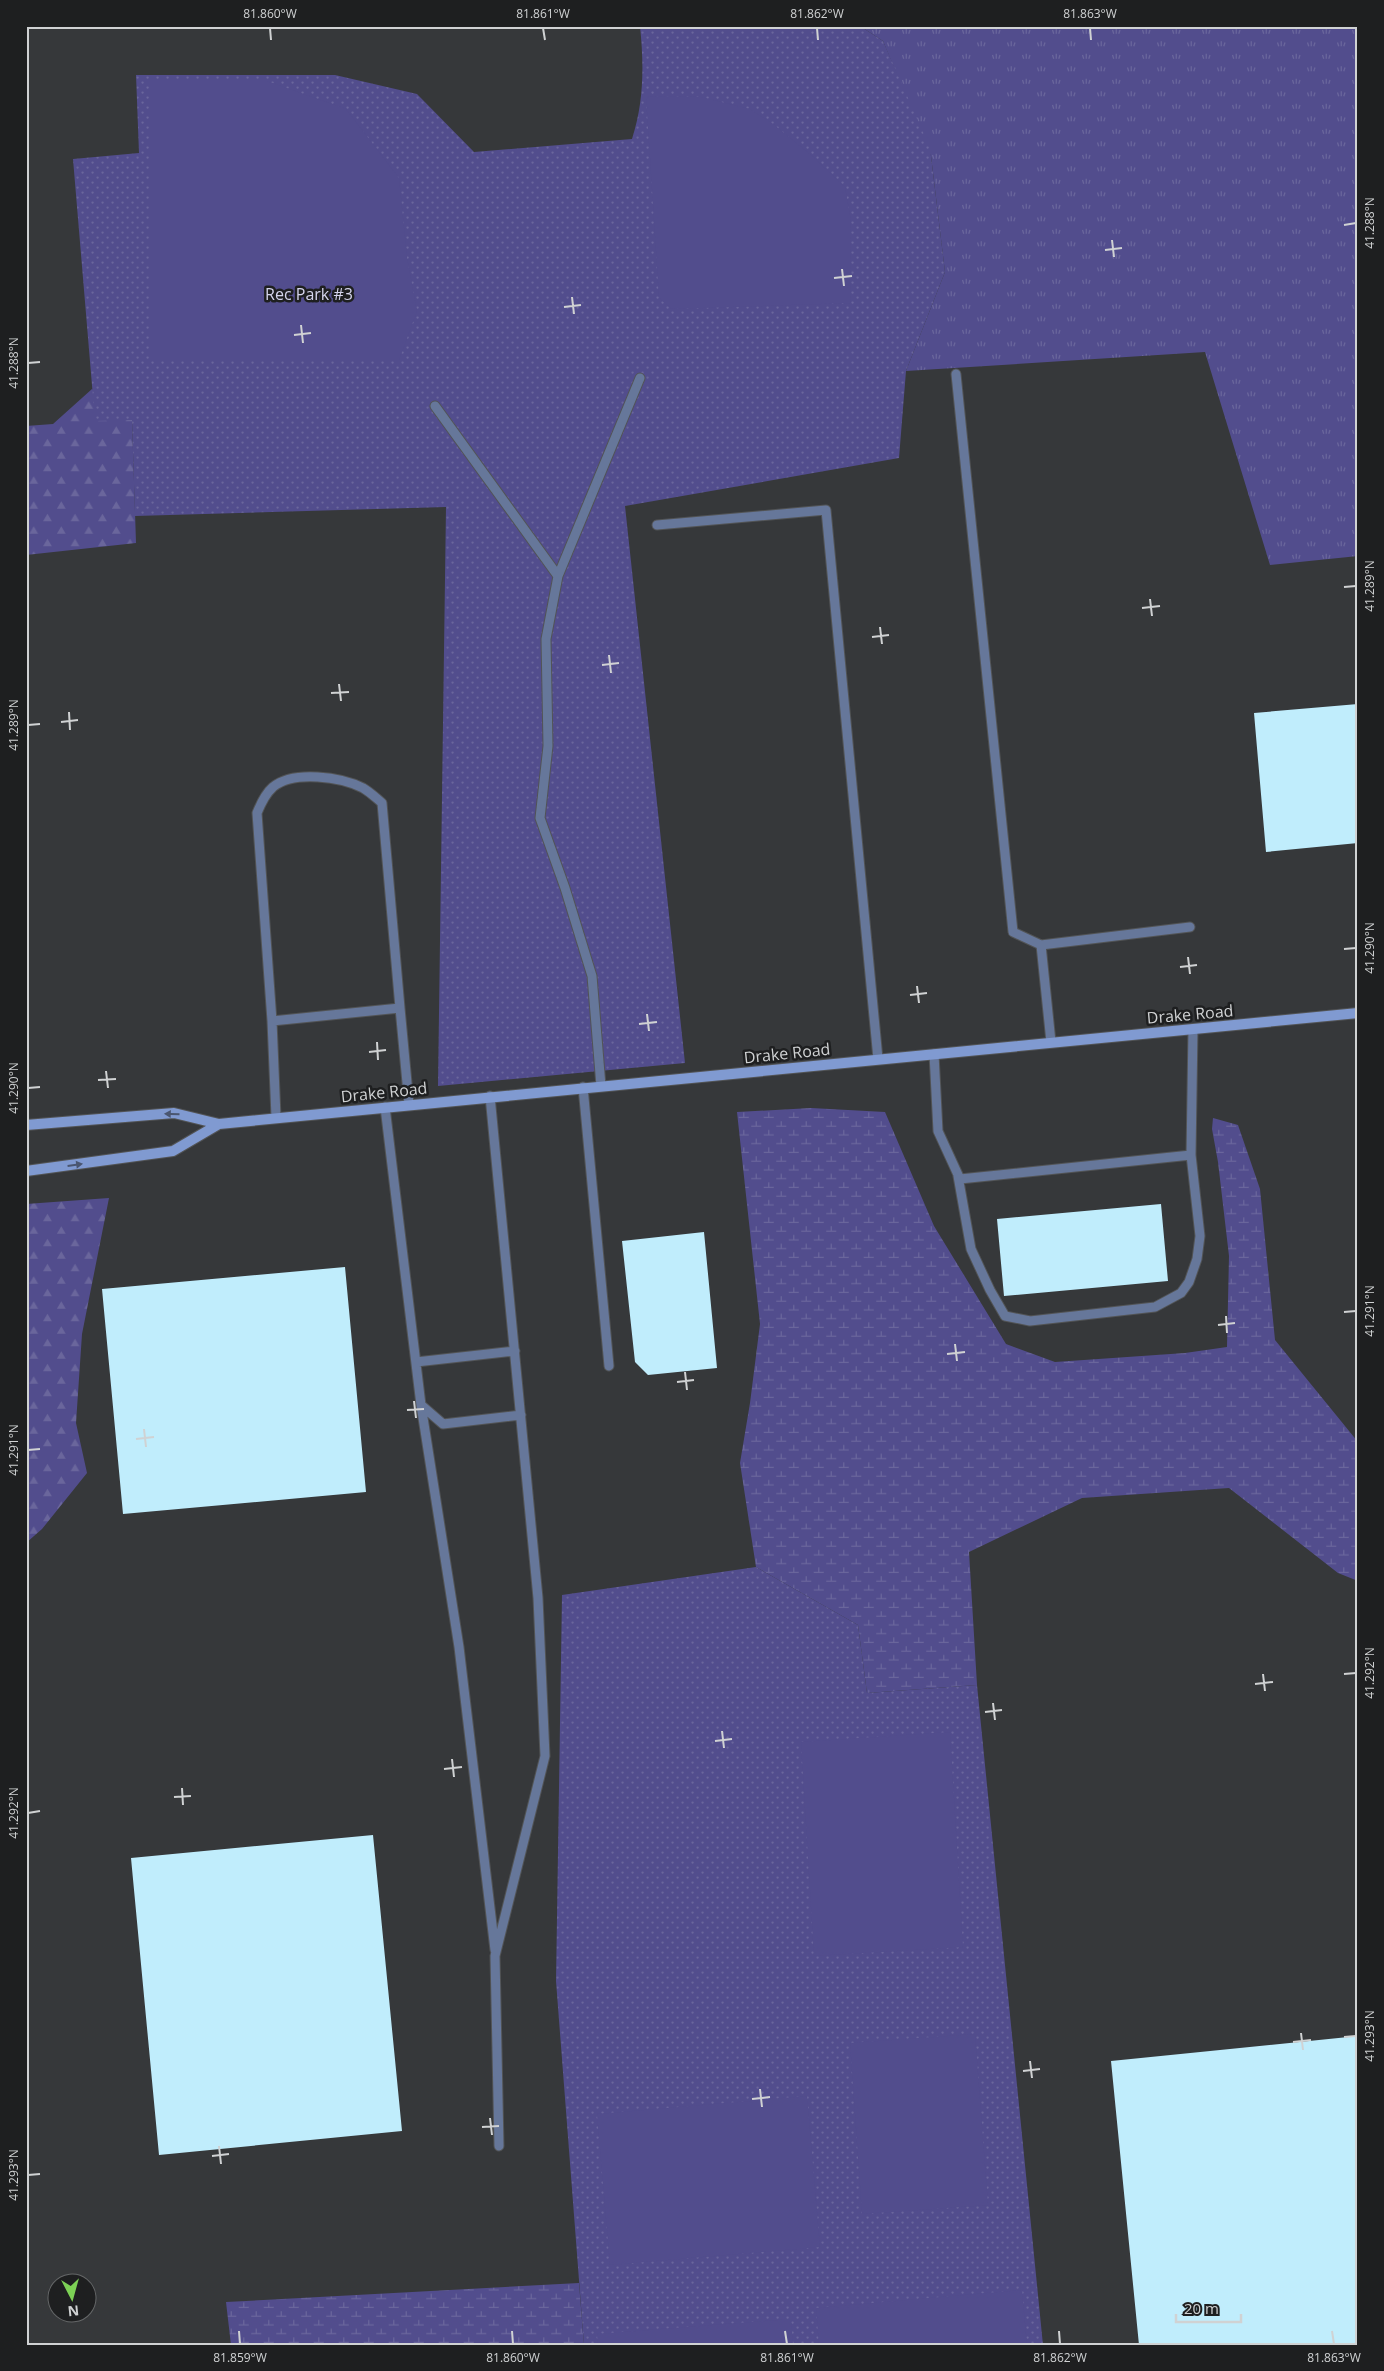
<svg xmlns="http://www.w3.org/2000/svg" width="1384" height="2371" font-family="'Open Sans',sans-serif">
  <defs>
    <pattern id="grass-tufts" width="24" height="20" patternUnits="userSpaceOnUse" patternTransform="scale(1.25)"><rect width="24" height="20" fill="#524d8d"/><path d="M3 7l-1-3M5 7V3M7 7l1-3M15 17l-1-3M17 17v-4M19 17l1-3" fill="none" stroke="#6a669c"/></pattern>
    <pattern id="forest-firs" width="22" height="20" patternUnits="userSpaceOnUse" patternTransform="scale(1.25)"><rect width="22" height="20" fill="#524d8d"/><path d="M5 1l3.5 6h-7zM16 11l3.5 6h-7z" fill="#6a669c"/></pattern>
    <pattern id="wetland-marsh" width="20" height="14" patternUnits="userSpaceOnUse" patternTransform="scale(1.25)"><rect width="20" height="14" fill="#524d8d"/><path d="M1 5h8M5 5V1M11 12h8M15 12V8" fill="none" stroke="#6a669c"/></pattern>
    <pattern id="park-dots" width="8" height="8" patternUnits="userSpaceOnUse" patternTransform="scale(1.25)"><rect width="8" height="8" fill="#524d8d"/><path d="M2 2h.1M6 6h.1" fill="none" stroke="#6a669c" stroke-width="1.8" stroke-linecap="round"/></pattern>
  </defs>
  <rect width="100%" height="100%" fill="#36383a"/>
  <path fill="url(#grass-tufts)" d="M860 26H1358V556L1270 565 1205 352 906 371 945 272 931 156 883 41Z"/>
  <path fill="url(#forest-firs)" d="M92 389 132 419 136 543 26 555V426L53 424Z
    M109 1198 82 1334 76 1423 87 1473 42 1529 26 1543V1204Z"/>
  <path fill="url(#wetland-marsh)" d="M811 1108 885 1112 934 1226 1006 1344 1055 1362 1185 1353 1227 1347 1229 1256 1218 1162 1212 1129 1213 1118 1238 1125 1260 1189 1275 1340 1358 1442V1581L1338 1573 1229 1488 1082 1498 969 1552 977 1685 867 1693 858 1625 756 1567 740 1463 750 1403 760 1324 737 1112Z
    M579 2283 584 2345H231L226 2302Z"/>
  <path fill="url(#park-dots)" d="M640 26H860L883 41 930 148 945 272 906 371 899 458 625 506 685 1063 438 1086 446 507 135 516 132 420 95 421 73 159 139 153 136 75H335L417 94 474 152 632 139C644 102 644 65 640 26Z
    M756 1567 858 1625 867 1693 977 1685 1043 2345H584L556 1981 562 1595Z"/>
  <path fill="#524d8d" d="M150 81H267L346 109 399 178 407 258 417 311 399 360H150Z
    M646 96 701 97 750 109 773 124 810 154 845 187 851 221 850 303 672 309 659 298Z
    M950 1732 963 1947 814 1956 801 1742Z
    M975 2034 988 2205 862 2214 850 2043Z
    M807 2096 820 2247 610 2265 597 2114Z
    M1022 2290 1027 2345H819L816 2308Z
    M791 2319 793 2345H598L597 2334Z"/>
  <path fill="#c0edfc" d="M1358 704V843L1266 852 1254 713Z
    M1161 1204 1168 1281 1004 1296 997 1219Z
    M704 1232 717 1368 648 1375 635 1362 622 1241Z
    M345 1267 366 1492 123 1514 102 1289Z
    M373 1835 402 2131 159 2155 131 1858Z
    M1358 2036V2345H1139L1111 2061Z"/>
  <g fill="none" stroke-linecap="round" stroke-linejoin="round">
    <defs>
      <path id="lane" d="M956 374 1013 932 1041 945 1051 1042
        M435 406 558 576 640 378
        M657 525 826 510 878 1059
        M558 576 546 639 548 746 540 818 565 888 592 976 601 1086
        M1041 945 1190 927
        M272 1021 257 813C261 803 265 794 273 787 294 770 341 777 363 788 370 792 376 798 382 803L400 1008
        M934 1054 938 1131 960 1179 1191 1155 1193 1029
        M583 1087 609 1366
        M490 1096 538 1598 545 1756 495 1956 499 2146
        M385 1107 421 1405 443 1424 521 1415
        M276 1117 272 1021 400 1008 409 1104
        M958 1176 971 1249 990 1290 1005 1316 1030 1321 1155 1307 1181 1293 1189 1282 1197 1259 1200 1236 1191 1155
        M416 1362 515 1351
        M421 1405 459 1647 495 1950"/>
      <path id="secondary" d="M26 1125 174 1113 219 1124 1358 1013
        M26 1171 173 1151 219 1124"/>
    </defs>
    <use href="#lane" stroke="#525456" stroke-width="11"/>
    <use href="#secondary" stroke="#525456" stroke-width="12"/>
    <use href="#lane" stroke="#66779a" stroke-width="9"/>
    <use href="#secondary" stroke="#809ad1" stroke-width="10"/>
  </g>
  <defs><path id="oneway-solid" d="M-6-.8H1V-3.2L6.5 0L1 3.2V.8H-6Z" transform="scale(1.25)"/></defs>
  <g fill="#4a5670">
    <use href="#oneway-solid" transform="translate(172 1114) rotate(-178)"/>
    <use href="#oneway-solid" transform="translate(75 1165) rotate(-8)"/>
  </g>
  <path fill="none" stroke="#d0d2d3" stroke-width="2" d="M270 28 271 40M543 28 545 40M817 28 818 40M1090 28 1091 40M1344 225 1356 223M1112 240 1114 257M1105 250 1122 248M842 269 844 286M834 278 852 276M572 297 574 314M564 307 581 305M301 325 303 343M294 335 311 333M28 363 40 362M1344 587 1356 586M1150 599 1152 616M1142 608 1160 606M880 627 882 644M872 637 889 635M609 655 611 673M602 665 619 663M339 684 341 701M331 693 349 692M69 712 70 730M61 722 78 720M28 725 40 724M1344 949 1356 948M1188 957 1190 974M1180 967 1197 965M917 986 919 1003M910 995 927 993M647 1014 649 1031M639 1024 657 1022M377 1042 378 1060M369 1052 386 1050M106 1071 108 1088M98 1080 116 1079M28 1088 40 1087M1344 1312 1356 1311M1226 1316 1227 1333M1218 1325 1235 1323M955 1344 957 1361M947 1354 965 1352M685 1372 687 1390M677 1382 694 1380M414 1401 416 1418M407 1410 424 1409M144 1429 146 1447M136 1439 154 1437M28 1450 40 1449M1263 1674 1265 1691M1344 1674 1356 1673M1255 1684 1273 1682M993 1703 995 1720M985 1712 1002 1710M722 1731 724 1748M715 1741 732 1739M452 1759 454 1777M444 1769 462 1767M182 1788 183 1805M174 1797 191 1796M28 1813 40 1811M1301 2033 1303 2050M1344 2037 1356 2036M1293 2042 1311 2040M1030 2061 1032 2078M1023 2071 1040 2069M760 2089 762 2107M752 2099 770 2097M490 2118 492 2135M482 2127 499 2126M219 2146 221 2164M212 2156 229 2154M28 2175 40 2174M239 2331 240 2344M512 2331 513 2344M785 2331 787 2344M1059 2331 1060 2344M1332 2331 1334 2344"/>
  <g text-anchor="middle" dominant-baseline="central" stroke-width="5" stroke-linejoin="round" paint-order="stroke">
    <g font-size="16" fill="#d5d5ec" stroke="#1e1f20">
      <text x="309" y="294">Rec Park #3</text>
    </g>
    <g font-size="16" fill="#d0d2d3" stroke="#1e1f20">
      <text transform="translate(1190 1014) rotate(-5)">Drake Road</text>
      <text transform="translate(787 1053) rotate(-6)">Drake Road</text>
      <text transform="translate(384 1092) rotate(-6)">Drake Road</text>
    </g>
  </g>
  <rect width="1384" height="2371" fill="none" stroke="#1e1f20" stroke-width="55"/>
  <g transform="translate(72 2298) rotate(174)"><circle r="24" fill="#1e1f20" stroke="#656768"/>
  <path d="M0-4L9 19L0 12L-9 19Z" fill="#7cd155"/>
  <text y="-8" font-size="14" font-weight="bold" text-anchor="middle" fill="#d0d2d3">N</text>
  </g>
  <path d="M1176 2314v8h65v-8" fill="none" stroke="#d0d2d3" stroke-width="2.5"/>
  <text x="1184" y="2314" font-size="15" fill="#d0d2d3" stroke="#1e1f20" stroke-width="4" paint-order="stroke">20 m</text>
  <rect x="28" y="28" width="1328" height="2316" fill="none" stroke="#d0d2d3" stroke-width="2"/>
  <g font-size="12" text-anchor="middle" fill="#d0d2d3">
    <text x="270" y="18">81.860°W</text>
    <text x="543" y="18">81.861°W</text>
    <text x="817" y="18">81.862°W</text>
    <text x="1090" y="18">81.863°W</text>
    <text transform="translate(1370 223) rotate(-90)" y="4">41.288°N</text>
    <text transform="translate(14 363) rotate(-90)" y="4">41.288°N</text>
    <text transform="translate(1370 586) rotate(-90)" y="4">41.289°N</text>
    <text transform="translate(14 725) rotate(-90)" y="4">41.289°N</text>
    <text transform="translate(1370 948) rotate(-90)" y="4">41.290°N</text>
    <text transform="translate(14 1088) rotate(-90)" y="4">41.290°N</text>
    <text transform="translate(1370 1311) rotate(-90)" y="4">41.291°N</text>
    <text transform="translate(14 1450) rotate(-90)" y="4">41.291°N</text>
    <text transform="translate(1370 1673) rotate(-90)" y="4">41.292°N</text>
    <text transform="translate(14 1813) rotate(-90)" y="4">41.292°N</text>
    <text transform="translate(1370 2036) rotate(-90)" y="4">41.293°N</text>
    <text transform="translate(14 2175) rotate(-90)" y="4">41.293°N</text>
    <text x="240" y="2362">81.859°W</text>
    <text x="513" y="2362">81.860°W</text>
    <text x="787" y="2362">81.861°W</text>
    <text x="1060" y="2362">81.862°W</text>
    <text x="1334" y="2362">81.863°W</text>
  </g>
</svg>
